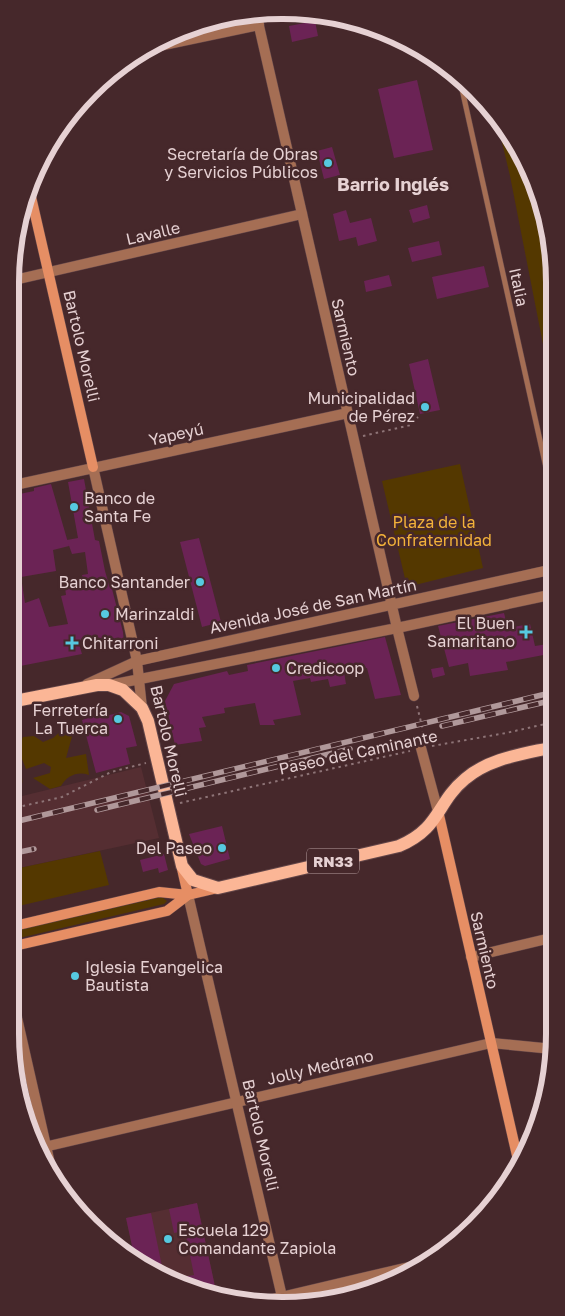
<svg xmlns="http://www.w3.org/2000/svg" width="565" height="1316" font-family="'Golos Text',sans-serif">
  <rect width="100%" height="100%" fill="#46282b"/>
  <path fill="#552e32" d="M141 767 159 838 10 870V799Z
    M197 1203 216 1291 208 1293 146 1270 135 1260 126 1218Z"/>
  <path fill="#543800" d="M495 113 534 178 553 247V395L510 176Z
    M460 464 483 568 407 587 382 481Z
    M61 731 73 733 66 758 86 754 89 775C77 771 67 776 61 786L50 789 33 778 50 773 51 767 44 763 26 769 18 749 23 737 34 736 43 742 53 738Z
    M14 771 21 774C24 784 22 787 13 793L10 792V772Z
    M100 851 109 885 10 908V870Z
    M162 897 167 901 164 904 15 939 10 937 13 931Z"/>
  <path fill="#6b2355" d="M315 21 318 36 292 42 289 26Z
    M417 80 433 150 394 158 378 89Z
    M332 147 340 175 324 179 317 151Z
    M427 205 430 218 413 223 409 210Z
    M346 210 350 223 371 218 377 241 358 246 356 237 339 241 333 214Z
    M439 241 442 255 412 262 408 248Z
    M484 266 489 287 437 299 432 277Z
    M389 275 392 286 366 292 364 281Z
    M428 359 440 410 420 414 409 364Z
    M84 479 95 540 99 541 105 571 109 585H111L123 632 124 643 120 647 102 651 97 638 78 641 82 654 10 668V646H14L10 624V496L34 491V488L51 484 69 546 53 550 56 571 21 577 25 603 39 598 49 627 68 624 61 596 66 595 64 581 83 578 82 575 88 574 85 552 72 554 67 540 78 538 68 482Z
    M199 538 221 622 202 627 180 542Z
    M504 613 506 621H512L513 627 530 624 535 646 554 643V653L506 662 508 670 470 676 468 663 449 667 438 626Z
    M385 637 401 695 375 699 367 668 344 672 346 684 330 687 328 679 311 682 310 678 293 681 301 715 273 720 275 725H260L255 703 224 708 225 713 202 717 206 727 199 728 202 741 175 745 165 701 174 684 227 671 229 675 248 671 247 665Z
    M443 667 445 675 433 678 431 669Z
    M121 712 129 716 137 746 126 748 130 764 96 773 82 720 106 713V716Z
    M222 826 230 859 205 866 201 864 189 834Z
    M164 854 168 870 159 873 158 868 143 872 140 860Z
    M197 1203 216 1291 208 1293 172 1279 194 1275 185 1231 174 1233 169 1209Z
    M151 1213 164 1276 146 1270 135 1260 126 1218Z"/>
  <g fill="none" stroke-linecap="round" stroke-linejoin="round">
    <defs>
      <path id="service" d="M460 80 553 499
        M545 596 549 611"/>
      <path id="minor" d="M149 48 259 25
        M10 281 302 214
        M93 467 137 661
        M10 486 348 413
        M397 628 414 696
        M421 748 439 815
        M471 957 555 937
        M10 987 51 1168
        M40 1148 491 1043
        M264 1301 426 1263"/>
      <path id="tertiary" d="M256 13 397 628
        M137 661 142 708
        M87 684 137 661 554 569
        M110 685 397 628 554 594
        M188 895 283 1301
        M491 1043 553 1049"/>
      <path id="secondary" d="M29 188 93 467
        M439 815 518 1160
        M182 869 188 895
        M10 927 159 892 188 895 218 888
        M10 947 167 911 188 895"/>
      <path id="primary" d="M10 702 97 685H109L123 690 142 708 148 721 182 866 193 880 218 888 399 846C441 828 436 803 465 779 489 758 524 754 554 747"/>
    </defs>
    <use href="#service" stroke="#634649" stroke-width="6"/>
    <use href="#minor" stroke="#634649" stroke-width="11"/>
    <use href="#tertiary" stroke="#634649" stroke-width="11"/>
    <use href="#secondary" stroke="#634649" stroke-width="11"/>
    <use href="#primary" stroke="#634649" stroke-width="14"/>
    <path stroke="#8e7477" stroke-width="2" stroke-dasharray="2.5 4" stroke-linecap="butt" d="M363 436 411 425 418 417
      M417 706 423 730 422 738
      M432 746 506 733 554 722
      M180 803 410 751
      M10 809 62 797 111 772 146 763"/>
    <use href="#service" stroke="#a56e54" stroke-width="5"/>
    <use href="#minor" stroke="#a56e54" stroke-width="10"/>
    <use href="#tertiary" stroke="#a56e54" stroke-width="10"/>
    <use href="#secondary" stroke="#e68e64" stroke-width="10"/>
    <use href="#primary" stroke="#fbb696" stroke-width="12"/>
    <defs>
      <path id="rail" d="M442 726 554 700
        M97 810 350 749
        M10 823 554 692
        M10 854 34 849"/>
    </defs>
    <use href="#rail" stroke="#b0989a" stroke-width="5.5"/>
    <use href="#rail" stroke="#46282b" stroke-width="4" stroke-dasharray="11" stroke-linecap="butt"/>
  </g>
  <g fill="#56c9e0" stroke="#46282b" stroke-width="2">
    <circle cx="328" cy="163" r="5"/>
    <circle cx="425" cy="407" r="5"/>
    <circle cx="74" cy="507" r="5"/>
    <circle cx="200" cy="582" r="5"/>
    <circle cx="105" cy="614" r="5"/>
    <path d="M523.5 624.5h5v5h5v5h-5v5h-5v-5h-5v-5h5z"/>
    <path d="M69.5 635.5h5v5h5v5h-5v5h-5v-5h-5v-5h5z"/>
    <circle cx="276" cy="668" r="5"/>
    <circle cx="118" cy="719" r="5"/>
    <circle cx="222" cy="848" r="5"/>
    <circle cx="75" cy="976" r="5"/>
    <circle cx="168" cy="1239" r="5"/>
  </g>
  <g text-anchor="middle" dominant-baseline="central" stroke-width="5" stroke-linejoin="round" paint-order="stroke">
    <rect fill="#46282b" stroke="#b69ea1" stroke-width="1" x="307" y="848.5" width="52" height="25" rx="4"/>
    <g font-size="15" font-weight="bold" fill="#e6d1d3">
      <text x="333" y="861">RN33</text>
    </g>
    <g font-size="16" fill="#e6d1d3" stroke="#46282b" text-anchor="end">
      <text x="318" y="154">Secretaría de Obras<tspan x="318" dy="18">y Servicios Públicos</tspan></text>
      <text x="415" y="398">Municipalidad<tspan x="415" dy="18">de Pérez</tspan></text>
      <text x="84" y="498" text-anchor="start">Banco de<tspan x="84" dy="18">Santa Fe</tspan></text>
      <text x="190" y="582">Banco Santander</text>
      <text x="115" y="614" text-anchor="start">Marinzaldi</text>
      <text x="515" y="623">El Buen<tspan x="515" dy="18">Samaritano</tspan></text>
      <text x="82" y="643" text-anchor="start">Chitarroni</text>
      <text x="286" y="668" text-anchor="start">Credicoop</text>
      <text x="108" y="710">Ferretería<tspan x="108" dy="18">La Tuerca</tspan></text>
      <text x="212" y="848">Del Paseo</text>
      <text x="85" y="967" text-anchor="start">Iglesia Evangelica<tspan x="85" dy="18">Bautista</tspan></text>
      <text x="178" y="1230" text-anchor="start">Escuela 129<tspan x="178" dy="18">Comandante Zapiola</tspan></text>
    </g>
    <g font-size="16" fill="#e6d1d3" stroke="#46282b">
      <text transform="translate(153 233) rotate(-13)">Lavalle</text>
      <text transform="translate(519 287) rotate(78)">Italia</text>
      <text transform="translate(346 337) rotate(77)">Sarmiento</text>
      <text transform="translate(82 346) rotate(77)">Bartolo Morelli</text>
      <text transform="translate(176 434) rotate(-12)">Yapeyú</text>
      <text transform="translate(313 606) rotate(-12)">Avenida José de San Martín</text>
      <text transform="translate(169 741) rotate(77)">Bartolo Morelli</text>
      <text transform="translate(358 752) rotate(-12)">Paseo del Caminante</text>
      <text transform="translate(485 950) rotate(77)">Sarmiento</text>
      <text transform="translate(320 1067) rotate(-13)">Jolly Medrano</text>
      <text transform="translate(261 1135) rotate(77)">Bartolo Morelli</text>
    </g>
    <g font-size="16" fill="#f3b23a" stroke="#46282b">
      <text x="434" y="522">Plaza de la<tspan x="434" dy="18">Confraternidad</tspan></text>
    </g>
    <g font-size="18" font-weight="bold" fill="#e6d1d3" stroke="#46282b">
      <text x="393" y="184">Barrio Inglés</text>
    </g>
  </g>
  <path d="M0 0H565V1316H0ZM282 19H283A263 263 0 0 1 546 282V1034A263 263 0 0 1 283 1297H282A263 263 0 0 1 19 1034V282A263 263 0 0 1 282 19Z" fill="#46282b" fill-rule="evenodd"/>
  <path fill="none" stroke="#e6d1d3" stroke-width="6" d="M282 19H283A263 263 0 0 1 546 282V1034A263 263 0 0 1 283 1297H282A263 263 0 0 1 19 1034V282A263 263 0 0 1 282 19Z"/>
</svg>
